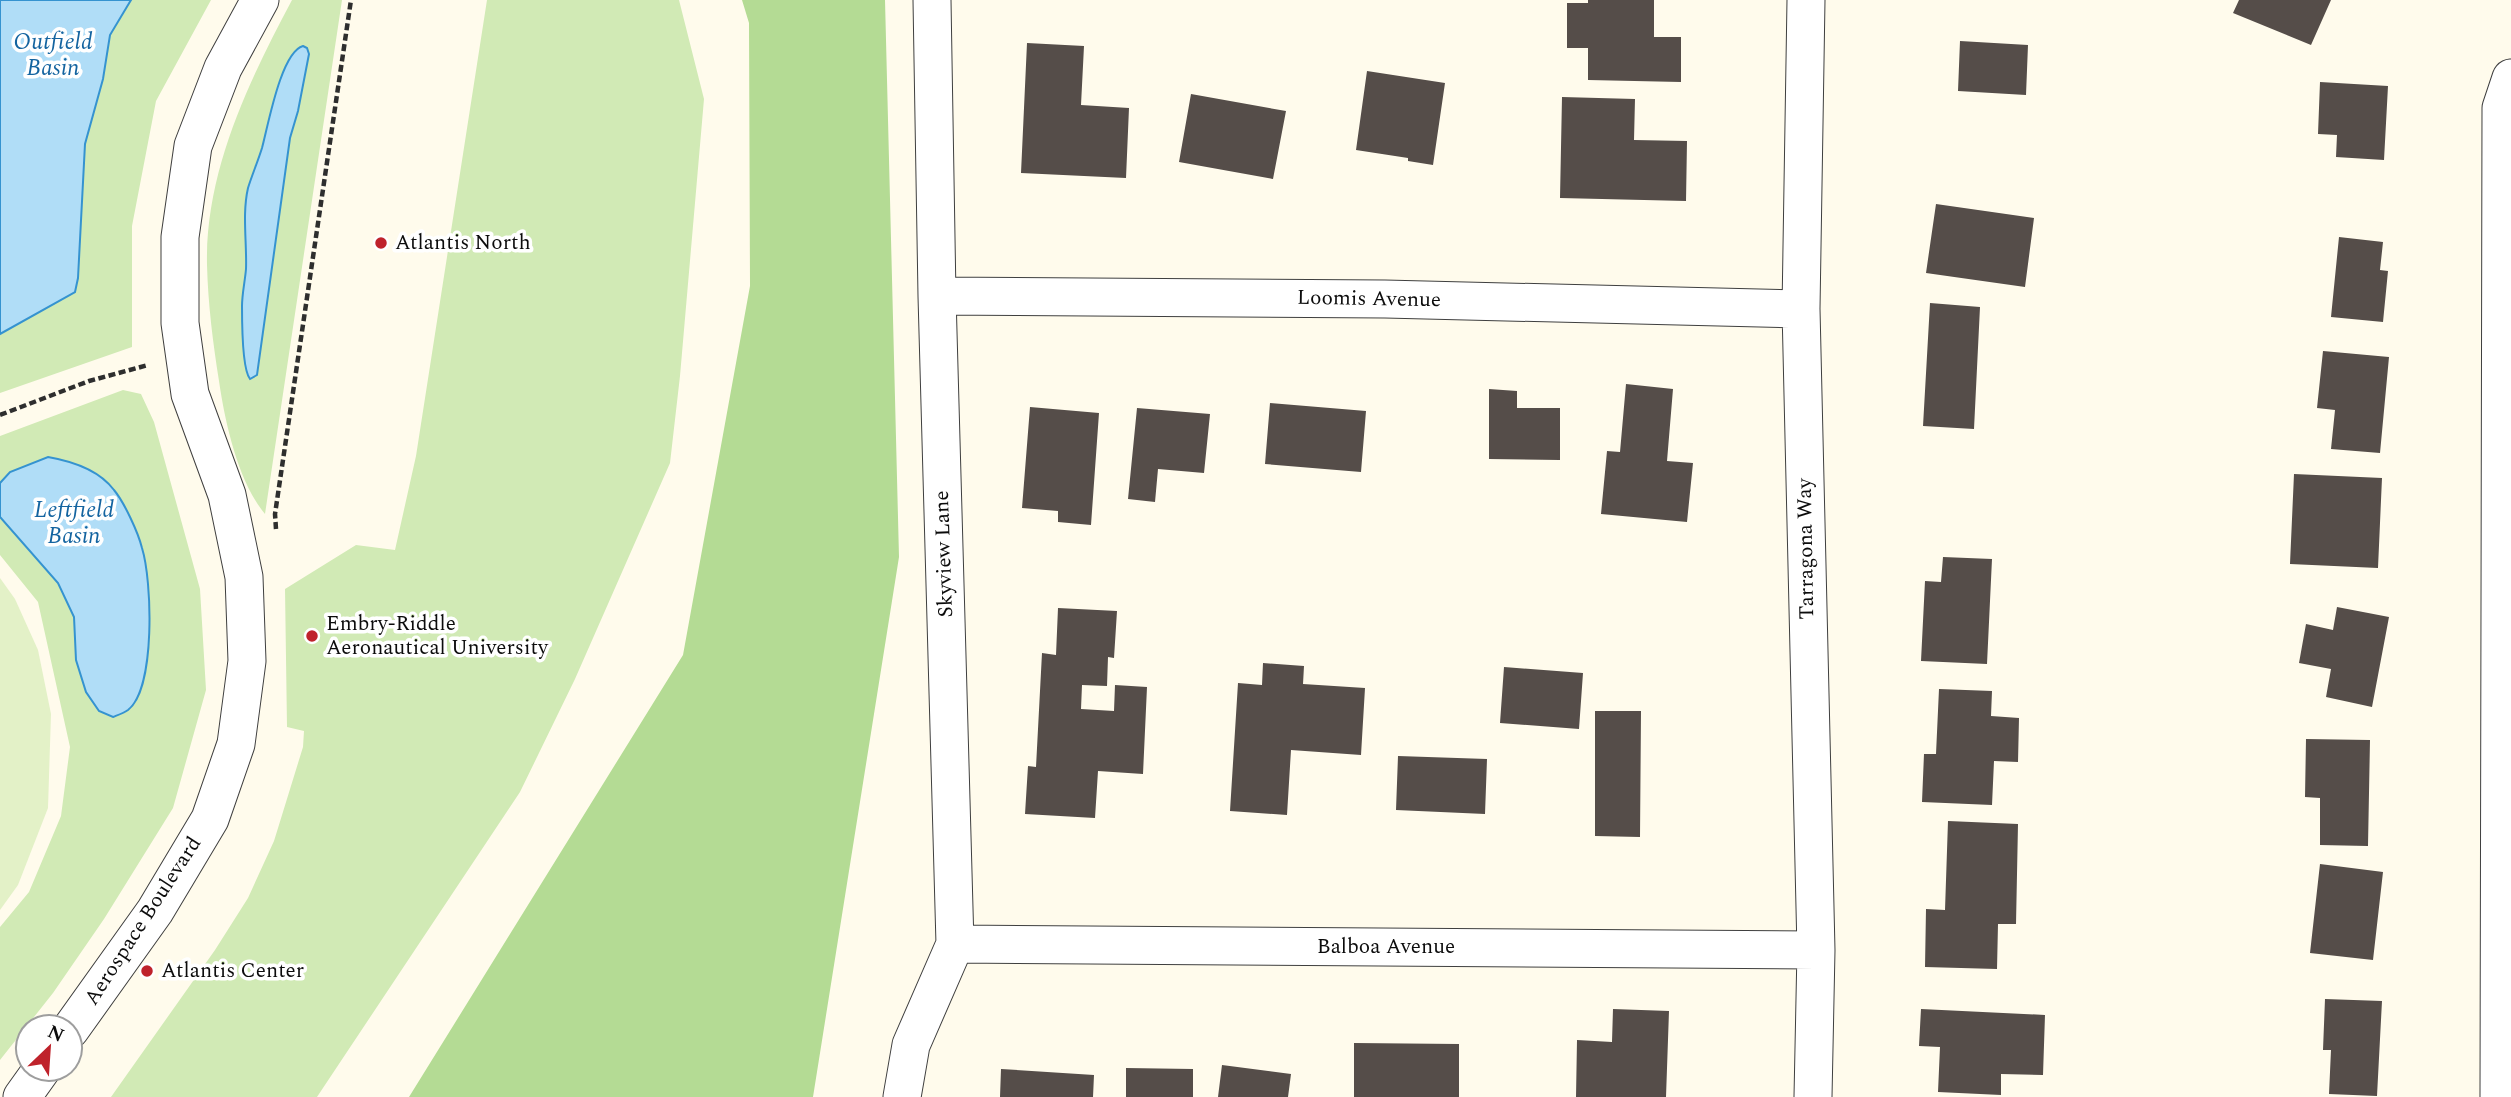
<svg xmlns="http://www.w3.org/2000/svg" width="2511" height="1097" font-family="Spectral,serif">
  <rect width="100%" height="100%" fill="#fffbec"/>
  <path fill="#d1eab5" d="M0 0H211L156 101 132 226V347L0 393Z
    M292 0H342L265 514C238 482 225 422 219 381 213 343 208 304 207 265 205 171 249 81 292 0Z
    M487 0H679L704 99 680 376 670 463 575 679 520 792 317 1097H111L215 950 248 898 274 841 303 747 304 731 287 727 285 589 356 545 395 550 416 456Z
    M123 390 141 394 154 422 200 589 206 690 173 808 104 919 53 993 0 1060V927L29 892 61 816 70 747 38 602 0 555V436Z"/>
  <path fill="#b4db94" d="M742 0H885L899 557 813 1097H409L683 655 750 286 749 23Z"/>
  <path fill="#e3f1c7" d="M0 578 15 599 38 650 51 714 48 808 18 885 0 910Z"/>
  <path fill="#b0ddf7" stroke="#3593d0" stroke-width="2" d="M0 0H131L110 35 103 79 85 144 78 278 75 292 0 334Z
    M303 46 307 48 309 54 298 111 290 138 257 375 250 379C242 369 242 321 242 306 242 294 245 281 246 269 247 243 242 214 248 188 252 175 258 161 262 148 268 126 281 52 303 46Z
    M48 457C71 461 99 470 114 490 124 502 138 532 142 548 152 580 156 688 128 710 124 713 118 715 113 717L99 711 86 692 76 660 74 617 58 583 0 517V483L10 472Z"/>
  <path fill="#554d49" d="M1588 0H1654V37H1681V82L1588 80V48H1567V3H1588Z
    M2239 0H2331L2311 45 2233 13Z
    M1960 41 2028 45 2026 95 1958 91Z
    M1027 43 1084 46 1081 105 1129 108 1126 178 1021 173Z
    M1367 71 1445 83 1433 165 1408 161V158L1356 150Z
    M2320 82 2388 86 2384 160 2336 157 2337 135 2318 134Z
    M1191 94 1286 111 1273 179 1179 162Z
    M1562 97 1635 99 1634 140 1687 141 1686 201 1560 198Z
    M1936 204 2034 218 2025 287 1926 273Z
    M2339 237 2383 242 2380 270 2388 271 2383 322 2331 317Z
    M1930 303 1980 307 1974 429 1923 426Z
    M2323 351 2389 357 2380 453 2331 449 2335 410 2317 408Z
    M1626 384 1673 389 1667 461 1693 463 1687 522 1601 514 1607 451 1620 452Z
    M1489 389 1517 391V408H1560V460L1489 459Z
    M1270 403 1366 411 1361 472 1265 464Z
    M1030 407 1099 413 1091 525 1058 522V511L1022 508Z
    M1137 408 1210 414 1204 473 1158 469 1155 502 1128 499Z
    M2294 474 2382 478 2378 568 2290 564Z
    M1943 557 1992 559 1987 664 1921 661 1925 581 1941 582Z
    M2337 607 2389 617 2372 707 2326 697 2331 669 2299 663 2306 624 2333 630Z
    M1058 608 1117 611 1114 658 1108 657 1107 686 1082 685 1081 709 1114 711 1115 685 1147 687 1143 774 1098 771 1095 818 1025 814 1028 766 1036 767 1042 653 1056 655Z
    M1263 663 1304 666 1303 684 1365 688 1361 755 1291 750 1287 815 1230 811 1238 683 1262 685Z
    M1504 667 1583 673 1579 729 1500 723Z
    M1939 689 1992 691 1991 716 2019 718 2018 762 1994 761 1992 805 1922 802 1924 754H1936Z
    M1595 711H1641L1640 837 1595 836Z
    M2306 739 2370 740 2368 846 2320 845V798L2305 797Z
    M1398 756 1487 759 1485 814 1396 810Z
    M1948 821 2018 824 2016 924H1998L1997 969 1925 967 1926 909 1945 910Z
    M2320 864 2383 872 2373 960 2310 953Z
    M2325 999 2382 1001 2377 1096 2329 1094 2331 1050H2323Z
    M1613 1009 1669 1011 1666 1097H1576L1577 1040 1612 1042Z
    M1921 1009 2045 1015 2043 1075 2001 1074V1095L1938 1092 1940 1047 1919 1046Z
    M1354 1043 1459 1044V1097H1354Z
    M1222 1065 1291 1074 1288 1097H1218Z
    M1126 1068 1193 1069V1097H1126Z
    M1001 1069 1094 1075 1093 1097H1000Z"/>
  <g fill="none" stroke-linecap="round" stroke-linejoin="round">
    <defs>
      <path id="street" d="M1806 0 1801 309 1816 950 1813 1097
        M937 296 1385 299 1801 309
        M955 944 1816 950
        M70 1030 155 911 210 819 236 744 247 661 244 577 227 495 190 394 180 323V237L193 146 223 68 260 0
        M22 1097 42 1069
        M902 1097 911 1045 955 944 937 296 932 0
        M2499 1097 2501 108 2511 78"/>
    </defs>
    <use href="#street" stroke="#3f3f3f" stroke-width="39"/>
    <path stroke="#2e2e2e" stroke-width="4.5" stroke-dasharray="7 3.5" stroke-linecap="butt" d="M0 415 89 381 148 365
      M276 529 275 514 351 0"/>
    <use href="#street" stroke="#fff" stroke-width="37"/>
  </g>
  <g fill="#bf222b" stroke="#fff" stroke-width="2.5">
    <circle cx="381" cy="243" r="7"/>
    <circle cx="312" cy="636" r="7"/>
    <circle cx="147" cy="971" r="7"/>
  </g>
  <g text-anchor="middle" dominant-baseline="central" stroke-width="7" stroke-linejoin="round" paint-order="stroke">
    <g font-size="21" fill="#0c0c0c" stroke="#fff" text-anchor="start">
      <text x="395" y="243">Atlantis North</text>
      <text x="326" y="624">Embry-Riddle<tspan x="326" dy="24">Aeronautical University</tspan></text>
      <text x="161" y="971">Atlantis Center</text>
    </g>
    <g font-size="21" fill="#0c0c0c" stroke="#fff">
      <text transform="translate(1369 299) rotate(1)">Loomis Avenue</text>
      <text transform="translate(1806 549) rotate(-91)">Tarragona Way</text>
      <text transform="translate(944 554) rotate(-92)">Skyview Lane</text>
      <text transform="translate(143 921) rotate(-57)">Aerospace Boulevard</text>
      <text x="1386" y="947">Balboa Avenue</text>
    </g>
    <g font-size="23" font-style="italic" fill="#1464a0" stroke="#fff">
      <text x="53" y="42">Outfield<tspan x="53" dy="26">Basin</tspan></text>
      <text x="74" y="510">Leftfield<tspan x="74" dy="26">Basin</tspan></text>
    </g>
  </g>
  <g transform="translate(49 1048) rotate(25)"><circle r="33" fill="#ffffff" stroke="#9e9e9e" stroke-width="2"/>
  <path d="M0-5L12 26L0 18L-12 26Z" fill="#bf222b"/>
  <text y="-10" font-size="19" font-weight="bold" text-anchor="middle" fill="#0c0c0c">N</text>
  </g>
</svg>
